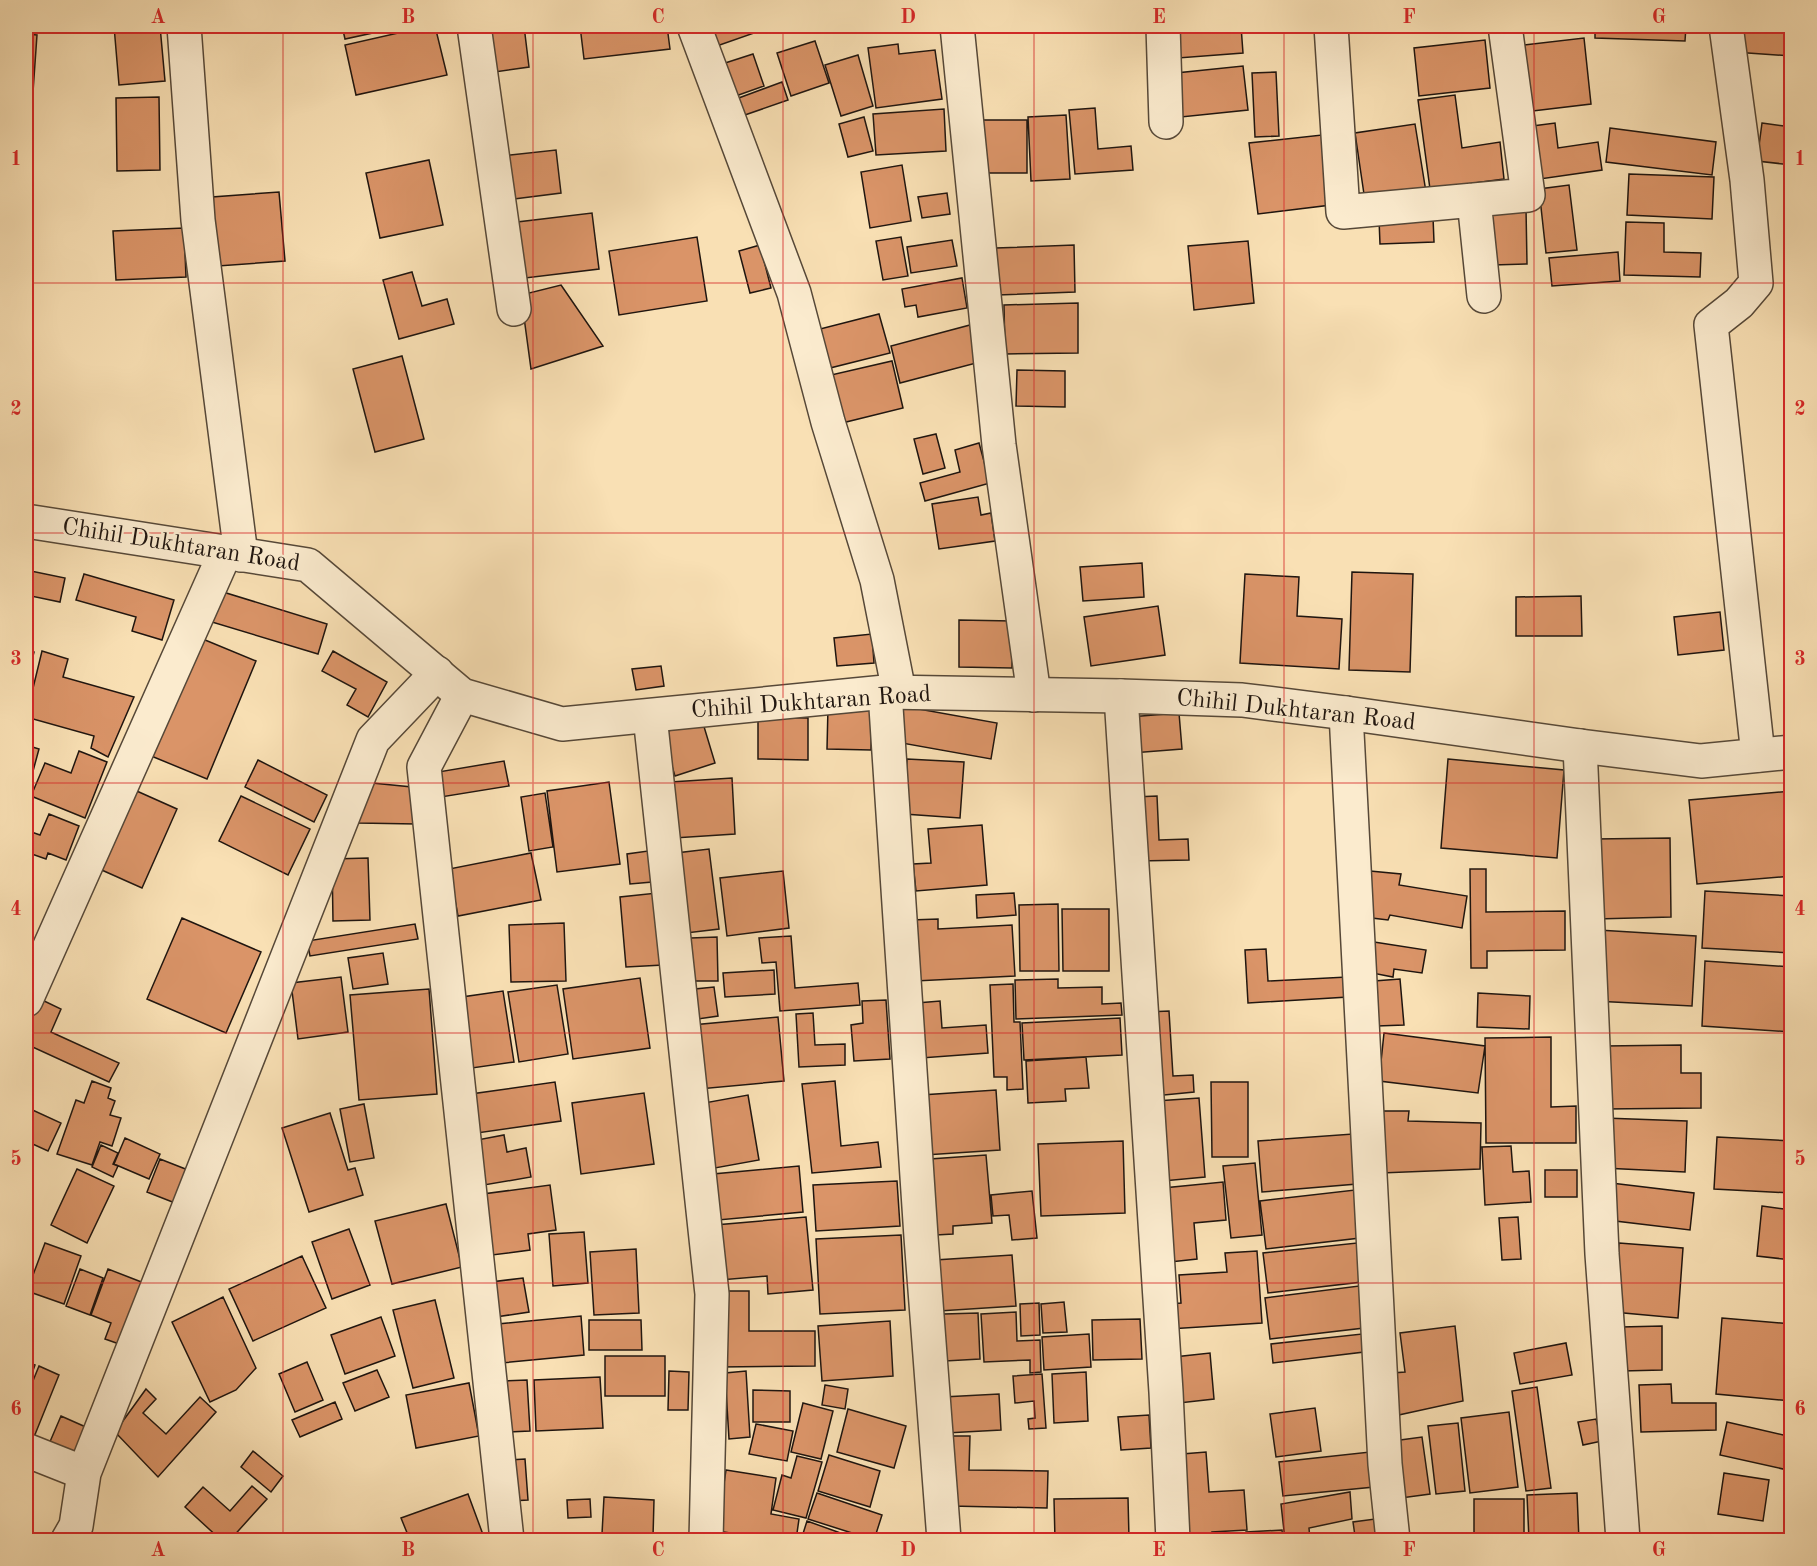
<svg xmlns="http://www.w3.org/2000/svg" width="1817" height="1566" font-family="'Old Standard TT',serif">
  <rect width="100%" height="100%" fill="#f9e0b4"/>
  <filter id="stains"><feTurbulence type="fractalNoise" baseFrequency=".00333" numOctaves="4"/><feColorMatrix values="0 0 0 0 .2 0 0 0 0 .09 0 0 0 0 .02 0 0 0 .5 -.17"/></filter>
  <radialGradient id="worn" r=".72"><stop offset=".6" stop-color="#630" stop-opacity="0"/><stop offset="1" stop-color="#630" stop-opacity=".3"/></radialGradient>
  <path fill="#da9468" stroke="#1f150f" stroke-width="1.5" d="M114 26H160L165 81 119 85Z
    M342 26H405L345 39Z
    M429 26H435L447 75 356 95 345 45Z
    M495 26H524L529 67 488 73 481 27Z
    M580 26H667L670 49 584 59Z
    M703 26H771V27L711 48Z
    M1241 26 1243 53 1178 58 1176 30Z
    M1247 26H1314V30L1247 31Z
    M1514 26H1591V31L1514 33Z
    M1595 26H1686L1685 41 1595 38Z
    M1736 26H1792V56L1734 52Z
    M26 34 37 35 33 92H26Z
    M1584 38 1591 104 1523 112 1516 46Z
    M1485 40 1490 88 1419 96 1414 48Z
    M815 41 829 83 791 96 777 53Z
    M898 44 899 54 935 50 942 99 876 108 868 48Z
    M753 54 764 86 733 97 722 64Z
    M858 55 873 106 841 116 825 65Z
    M1243 66 1248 110 1181 117 1176 73Z
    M1276 72 1279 136 1255 137 1252 73Z
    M782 82 788 100 742 116 736 99Z
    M1455 95 1462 148 1500 142 1504 179 1430 189 1418 100Z
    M159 97 160 170 117 171 116 98Z
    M1095 108 1098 149 1131 146 1133 170 1075 174 1069 110Z
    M944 109 946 151 876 155 873 114Z
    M1066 115 1070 179 1031 181 1028 117Z
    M864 117 873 151 848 157 839 124Z
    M982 120H1027V173H982Z
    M1555 123 1558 148 1598 142 1602 170 1533 180 1525 127Z
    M1762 123 1792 127V165L1757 161Z
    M1415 124 1426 192 1365 201 1355 133Z
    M1610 128 1716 142 1712 175 1606 162Z
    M1322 135 1331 205 1258 214 1249 143Z
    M556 150 561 193 506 200 501 156Z
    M429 160 443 225 380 238 366 173Z
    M902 165 911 221 870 228 861 172Z
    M1629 174 1714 177 1712 219 1627 215Z
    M1569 185 1577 250 1546 253 1539 189Z
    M279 192 285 261 218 266 212 197Z
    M947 193 950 214 922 218 918 197Z
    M1526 208 1527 264 1493 265 1492 209Z
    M592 213 599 269 517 279 509 223Z
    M1433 217 1434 242 1380 244 1379 219Z
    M1626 222 1664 223V252L1701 253 1700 277 1624 275Z
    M184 228 186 277 116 280 113 231Z
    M697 237 707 301 619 315 609 251Z
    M901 237 908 276 883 280 876 241Z
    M952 240 957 266 911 273 907 247Z
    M1248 241 1254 303 1194 310 1188 246Z
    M760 245 771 288 750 293 739 251Z
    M1074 245 1075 292 998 295 996 248Z
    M1618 252 1620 281 1552 286 1549 258Z
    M412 272 422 306 447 299 454 324 399 339 383 280Z
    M962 278 967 308 918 317 916 305 905 307 902 289Z
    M561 285 603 346 531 369 521 295Z
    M1078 303V353L1005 354 1004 305Z
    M879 314 890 353 830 368 820 329Z
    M970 325 980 362 900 383 891 346Z
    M402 356 424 439 375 452 353 369Z
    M892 361 903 408 842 423 831 375Z
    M1017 370 1065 371V407L1016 406Z
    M936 434 945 468 923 474 914 439Z
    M979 443 990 483 925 501 920 483 960 472 955 450Z
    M978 497 981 515 991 513 995 541 939 549 932 504Z
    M1142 563 1144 597 1083 601 1080 567Z
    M26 570 65 578 60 602 26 595Z
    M1352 572 1413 574 1410 672 1349 670Z
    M84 574 174 600 162 640 132 631 136 617 76 600Z
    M1245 574 1299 577 1297 616 1342 619 1339 669 1240 663Z
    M210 588 327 624 318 654 202 619Z
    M1581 596 1582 636H1516V597Z
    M1158 606 1165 655 1091 666 1084 617Z
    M1785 607H1792V628H1789Z
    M1720 612 1724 650 1678 655 1674 617Z
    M959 620 1012 621V668L959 667Z
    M872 634 874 663 837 666 834 638Z
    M193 635 256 661 207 779 144 753Z
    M26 650 34 652 26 684Z
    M42 651 68 659 63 677 134 697 108 757 91 748 94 736 26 717Z
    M333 651 387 682 368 717 347 705 356 689 322 671Z
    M661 666 664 686 636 690 632 669Z
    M902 706 997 723 991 759 896 742Z
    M828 707 872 709 871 750 827 749Z
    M1179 713 1182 749 1132 753 1129 717Z
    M758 717 808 718V760L758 759Z
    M702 720 715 763 675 776 662 733Z
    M26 745 39 749 26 797Z
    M79 751 107 762 85 818 31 796 45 763 71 773Z
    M907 759 964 762 960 818 904 814Z
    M1448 759 1564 770 1557 858 1441 848Z
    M258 760 327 795 314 822 245 787Z
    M504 761 509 786 441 797 438 772Z
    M732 778 735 834 674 838 671 782Z
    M609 782 620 864 557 872 547 791Z
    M372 783 412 787 416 824 358 823Z
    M130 788 177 809 142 888 95 867Z
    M1792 791V876L1697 884 1689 800Z
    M545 793 553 847 529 851 521 797Z
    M241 796 310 829 288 875 219 841Z
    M1157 796 1159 840 1188 839 1189 860 1137 861 1134 797Z
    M49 814 79 826 66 860 48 853 46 859 26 852V830L40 835Z
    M982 825 987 885 916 891 913 864 931 863 928 829Z
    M1670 838 1671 917 1596 919 1595 839Z
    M709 849 719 929 686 933 676 853Z
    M648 851 652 882 630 884 627 854Z
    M531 853 541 900 458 916 449 869Z
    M368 858 370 920 333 921 332 859Z
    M1470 869H1486V912L1565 911V950L1487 951V968H1471Z
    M783 871 789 928 727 936 720 878Z
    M1370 871 1401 874 1399 885 1467 896 1462 928 1390 915 1388 920 1372 918Z
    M1705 891 1792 896V953L1702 948Z
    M657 893 663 965 626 967 620 897Z
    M1014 893 1016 915 977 918 976 895Z
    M1058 904 1059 971H1020L1019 905Z
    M1062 909H1109V971H1063Z
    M182 918 261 952 226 1033 147 999Z
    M938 919V929L1012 925 1015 976 915 981 911 920Z
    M564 923 566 981 511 982 509 925Z
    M415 924 418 939 310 956 307 941Z
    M1598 930 1696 936 1692 1006 1594 1001Z
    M791 936 795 988 858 983 860 1005 780 1011 776 962 762 963 759 938Z
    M717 937 718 981H693L691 938Z
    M1374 942 1426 950 1422 973 1394 969 1393 977 1372 973Z
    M1266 949 1268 981 1347 977 1348 997 1248 1003 1245 950Z
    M383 953 388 984 353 989 348 958Z
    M1705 961 1792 967V1032L1702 1026Z
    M774 970 775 994 725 997 723 973Z
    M341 977 348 1032 298 1039 291 983Z
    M640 978 650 1048 573 1059 563 989Z
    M1058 979V988L1102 987V1004L1121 1003 1122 1015 1016 1019 1015 980Z
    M1400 979 1404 1025 1377 1026 1374 981Z
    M1013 984 1014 1022H1020L1023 1089 1007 1090V1077H994L990 985Z
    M557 985 568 1054 519 1062 508 992Z
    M714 987 718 1016 698 1019 695 989Z
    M429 989 437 1094 359 1100 350 995Z
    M503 991 514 1062 472 1068 462 997Z
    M1478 993 1530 996 1529 1029 1477 1027Z
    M40 999 61 1009 51 1032 119 1063 109 1082 26 1044V1030Z
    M886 1000 890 1059 854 1061 851 1025 863 1023 862 1001Z
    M940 1001 942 1028 986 1025 988 1053 921 1058 917 1003Z
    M1169 1011 1173 1076 1193 1075 1194 1092 1154 1096 1147 1012Z
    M813 1013 815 1045 845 1044V1065L799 1067 796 1014Z
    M778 1017 784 1081 699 1089 692 1025Z
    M1120 1018 1122 1055 1024 1060 1022 1023Z
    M1384 1033 1485 1046 1478 1093 1379 1081Z
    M1551 1037V1107L1576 1106V1143H1486L1485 1038Z
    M1681 1045V1073H1701V1108L1605 1109V1046Z
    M1086 1057 1089 1088 1065 1089 1066 1101 1028 1103 1026 1061Z
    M92 1081 111 1088 108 1098 115 1101 110 1115 121 1118 112 1146 100 1142 92 1165 57 1154 76 1100 84 1103Z
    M835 1081 841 1146 878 1142 881 1167 812 1173 802 1084Z
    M555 1082 561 1121 477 1133 471 1094Z
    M1211 1082H1248V1157H1212Z
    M996 1090 1000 1150 925 1155 921 1095Z
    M644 1093 654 1164 581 1174 572 1103Z
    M748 1095 759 1160 715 1168 704 1103Z
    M1199 1098 1205 1177 1163 1181 1156 1101Z
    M364 1104 374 1158 350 1162 340 1109Z
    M26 1107 61 1123 48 1151 26 1141Z
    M1383 1111H1409L1408 1121 1481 1123 1480 1169 1381 1173Z
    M330 1113 348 1170 355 1168 363 1195 309 1212 282 1128Z
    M1604 1118 1687 1121 1685 1172 1603 1168Z
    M1353 1134 1357 1184 1262 1192 1258 1141Z
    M504 1135 507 1152 526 1148 531 1177 484 1185 477 1140Z
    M1717 1137 1792 1141V1193L1714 1189Z
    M125 1138 160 1154 149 1179 114 1164Z
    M1123 1141 1125 1213 1041 1216 1038 1144Z
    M101 1145 118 1153 113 1164 118 1166 113 1177 92 1167Z
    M1511 1146 1513 1172 1529 1171 1531 1202 1485 1205 1482 1147Z
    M986 1155 992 1223 953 1226V1234L936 1235 930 1159Z
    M160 1159 188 1170 175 1203 147 1192Z
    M1255 1163 1262 1235 1231 1238 1223 1166Z
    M799 1166 803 1212 718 1220 713 1174Z
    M77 1169 114 1186 87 1243 51 1225Z
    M1545 1170H1577V1197H1545Z
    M897 1181 900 1226 816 1231 813 1185Z
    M1223 1182 1226 1220 1194 1223 1197 1259 1170 1262 1163 1188Z
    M1611 1183 1694 1193 1690 1230 1607 1220Z
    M550 1185 556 1230 528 1234 530 1250 492 1255 483 1194Z
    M1355 1190 1360 1238 1266 1249 1260 1201Z
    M1032 1191 1037 1238 1012 1240 1009 1215 993 1216 991 1195Z
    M446 1204 462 1267 392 1284 375 1221Z
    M1762 1206 1792 1210V1260L1757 1256Z
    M806 1217 813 1290 768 1294 767 1276 720 1280 715 1225Z
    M1518 1217 1521 1259 1502 1260 1499 1218Z
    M349 1229 370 1285 332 1299 312 1242Z
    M584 1232 588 1283 553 1286 549 1234Z
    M901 1235 905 1310 820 1314 816 1239Z
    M45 1243 81 1256 64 1304 27 1291Z
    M1357 1243 1362 1282 1268 1293 1263 1253Z
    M1619 1243 1683 1248 1678 1318 1613 1312Z
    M636 1249 639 1313 594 1315 590 1252Z
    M1257 1251 1262 1323 1169 1329 1167 1304 1181 1303 1179 1275 1227 1272 1225 1253Z
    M1012 1255 1016 1306 939 1311 935 1260Z
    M302 1256 326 1308 253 1341 229 1289Z
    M80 1269 103 1278 90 1315 66 1306Z
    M108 1269 144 1283 122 1345 105 1339 111 1323 91 1315Z
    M523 1278 529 1312 496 1317 491 1282Z
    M1359 1286 1364 1328 1270 1339 1265 1298Z
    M718 1291H749V1331H815V1366L719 1367Z
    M223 1297 256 1368 236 1390 210 1402 172 1322Z
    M435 1300 454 1378 413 1388 393 1310Z
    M1064 1302 1067 1332 1043 1333 1041 1304Z
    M1039 1303 1040 1335 1021 1336 1020 1304Z
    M1016 1312 1017 1341 1040 1340 1041 1372 1030 1373V1360L984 1362 981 1314Z
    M978 1313 980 1359 945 1361 944 1314Z
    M581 1316 584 1355 501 1363 498 1324Z
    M381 1317 395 1356 345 1374 331 1335Z
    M1722 1318 1792 1324V1401L1716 1394Z
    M1140 1319 1142 1359 1093 1360 1092 1320Z
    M589 1320H641L642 1350H589Z
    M890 1321 893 1376 822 1381 818 1326Z
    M1455 1326 1463 1401 1394 1416 1392 1373 1405 1372 1400 1333Z
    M1662 1326V1370L1622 1371 1621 1327Z
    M1089 1334 1091 1367 1044 1370 1042 1337Z
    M1362 1334 1364 1352 1273 1363 1271 1344Z
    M1566 1343 1572 1375 1520 1384 1514 1353Z
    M1210 1353 1214 1399 1179 1403 1174 1357Z
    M605 1356H665V1396H605Z
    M26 1362 35 1365 26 1390Z
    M307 1362 323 1400 295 1412 279 1374Z
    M39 1366 59 1375 34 1437 26 1433V1398Z
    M377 1370 389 1397 355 1411 343 1383Z
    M669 1371 689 1372 688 1410H668Z
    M746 1371 750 1437 729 1439 725 1373Z
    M1086 1372 1088 1421 1054 1423 1052 1374Z
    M1042 1374 1046 1428 1029 1429 1028 1419 1035 1418 1034 1401 1015 1403 1013 1376Z
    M600 1377 603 1428 536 1431 534 1380Z
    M527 1380 530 1431 506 1432 503 1381Z
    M469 1383 479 1436 416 1448 406 1395Z
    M1671 1384 1672 1403H1716V1430L1641 1432 1639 1385Z
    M825 1385 848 1389 845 1409 822 1405Z
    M1537 1387 1551 1488 1526 1491 1512 1391Z
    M146 1389 156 1399 143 1413 166 1434 200 1397 216 1412 158 1477 115 1432Z
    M753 1390 790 1391V1422H753Z
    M999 1394 1001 1430 946 1433 943 1397Z
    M335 1402 342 1419 300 1437 292 1420Z
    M803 1403 833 1411 821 1459 791 1452Z
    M1315 1408 1321 1451 1276 1457 1270 1414Z
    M848 1409 906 1426 894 1468 837 1452Z
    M1509 1412 1518 1487 1470 1493 1461 1418Z
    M1149 1415 1151 1448 1121 1450 1118 1417Z
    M61 1416 88 1428 77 1456 49 1444Z
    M1596 1419 1602 1441 1583 1445 1578 1422Z
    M1727 1422 1792 1437V1471L1720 1455Z
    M1458 1423 1465 1491 1436 1494 1428 1426Z
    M756 1424 793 1431 787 1461 749 1454Z
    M952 1436H970L969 1470 1048 1471 1047 1508 951 1506Z
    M1422 1437 1430 1494 1401 1498 1393 1441Z
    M253 1451 283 1476 271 1492 241 1467Z
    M1206 1452 1209 1492 1244 1490 1247 1530 1212 1532 1213 1540H1189L1182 1454Z
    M1370 1452 1374 1487 1283 1496 1279 1462Z
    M829 1455 880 1471 870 1507 818 1491Z
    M797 1456 822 1462 806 1518 773 1510 782 1475 791 1478Z
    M525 1459 528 1500 511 1501 509 1460Z
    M726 1470 776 1478 771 1514 799 1519 796 1540H777L717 1531Z
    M1724 1473 1769 1480 1763 1521 1718 1514Z
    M252 1486 267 1499 230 1540H221L185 1507 203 1487 230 1511Z
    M1350 1492 1352 1519 1309 1528 1310 1540H1285L1281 1504Z
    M817 1493 882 1515 874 1540 808 1519Z
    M1577 1493 1579 1540H1529L1527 1495Z
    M468 1494 485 1540H410L401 1518Z
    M604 1497 654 1500 653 1537 602 1534Z
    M1128 1498 1129 1538 1055 1540 1054 1499Z
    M590 1499 591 1517 568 1518 567 1500Z
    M1474 1499H1524V1540H1474Z
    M1375 1519 1377 1533 1355 1536 1353 1522Z
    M807 1521 860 1540H801Z
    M1282 1530 1283 1540H1246V1532Z
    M1468 1535 1469 1540H1424Z"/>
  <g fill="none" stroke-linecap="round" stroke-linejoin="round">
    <defs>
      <path id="minor" d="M184 26 198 220 241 555
        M474 26 514 309
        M694 26 794 293 828 422 877 580 899 692
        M957 26 999 445 1034 695
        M1163 26 1166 122
        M1331 26 1343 212 1474 200
        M1726 26 1747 180 1756 283 1739 303 1711 325 1758 755
        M1484 296 1474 200 1528 195 1505 26
        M885 692 921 1237 944 1540
        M462 695 424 767 507 1540
        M1121 696 1166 1392 1173 1540
        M1346 713 1385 1464 1393 1540
        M650 716 712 1294 706 1540
        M1580 746 1602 1254 1623 1540
        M26 1000 225 553
        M26 1450 84 1473
        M68 1540 76 1526 84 1473 373 740 437 673"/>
      <path id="tertiary" d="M26 521 308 565 462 695 562 724 885 692 1121 696 1242 700 1346 713 1580 746 1701 761 1792 752"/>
    </defs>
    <use href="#minor" stroke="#564838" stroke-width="36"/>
    <use href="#tertiary" stroke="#564838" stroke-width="36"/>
    <use href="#minor" stroke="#fbebce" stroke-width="33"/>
    <use href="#tertiary" stroke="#fbebce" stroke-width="33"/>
  </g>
  <path fill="none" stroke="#d62828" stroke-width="1.5" stroke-opacity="0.55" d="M283 26V1540M533 26V1540M783 26V1540M1034 26V1540M1284 26V1540M1534 26V1540M26 283H1792M26 533H1792M26 783H1792M26 1033H1792M26 1283H1792"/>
  <g text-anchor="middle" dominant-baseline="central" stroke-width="4.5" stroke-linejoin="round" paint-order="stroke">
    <g font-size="24" fill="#1f150f" stroke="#fbebce">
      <text transform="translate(181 546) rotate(9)">Chihil Dukhtaran Road</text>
      <text transform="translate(811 703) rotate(-4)">Chihil Dukhtaran Road</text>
      <text transform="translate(1296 711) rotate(6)">Chihil Dukhtaran Road</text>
    </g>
  </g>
  <rect width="1817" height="1566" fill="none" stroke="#f9e0b4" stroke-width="66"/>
  <rect x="33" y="33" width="1751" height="1500" fill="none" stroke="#d62828" stroke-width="2"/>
  <g font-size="20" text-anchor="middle" font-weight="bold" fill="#d62828">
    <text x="158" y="23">A</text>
    <text x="408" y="23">B</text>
    <text x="658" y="23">C</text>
    <text x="908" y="23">D</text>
    <text x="1159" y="23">E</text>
    <text x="1409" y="23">F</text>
    <text x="1659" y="23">G</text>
    <text x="16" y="165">1</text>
    <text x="1800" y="165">1</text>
    <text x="16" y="415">2</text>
    <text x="1800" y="415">2</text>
    <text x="16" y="665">3</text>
    <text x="1800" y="665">3</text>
    <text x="16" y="915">4</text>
    <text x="1800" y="915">4</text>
    <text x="16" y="1165">5</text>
    <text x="1800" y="1165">5</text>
    <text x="16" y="1415">6</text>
    <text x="1800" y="1415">6</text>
    <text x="158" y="1556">A</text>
    <text x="408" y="1556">B</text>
    <text x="658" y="1556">C</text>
    <text x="908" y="1556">D</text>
    <text x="1159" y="1556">E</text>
    <text x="1409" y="1556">F</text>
    <text x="1659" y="1556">G</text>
  </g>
  <rect width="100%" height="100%" filter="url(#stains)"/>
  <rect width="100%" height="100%" fill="url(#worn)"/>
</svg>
